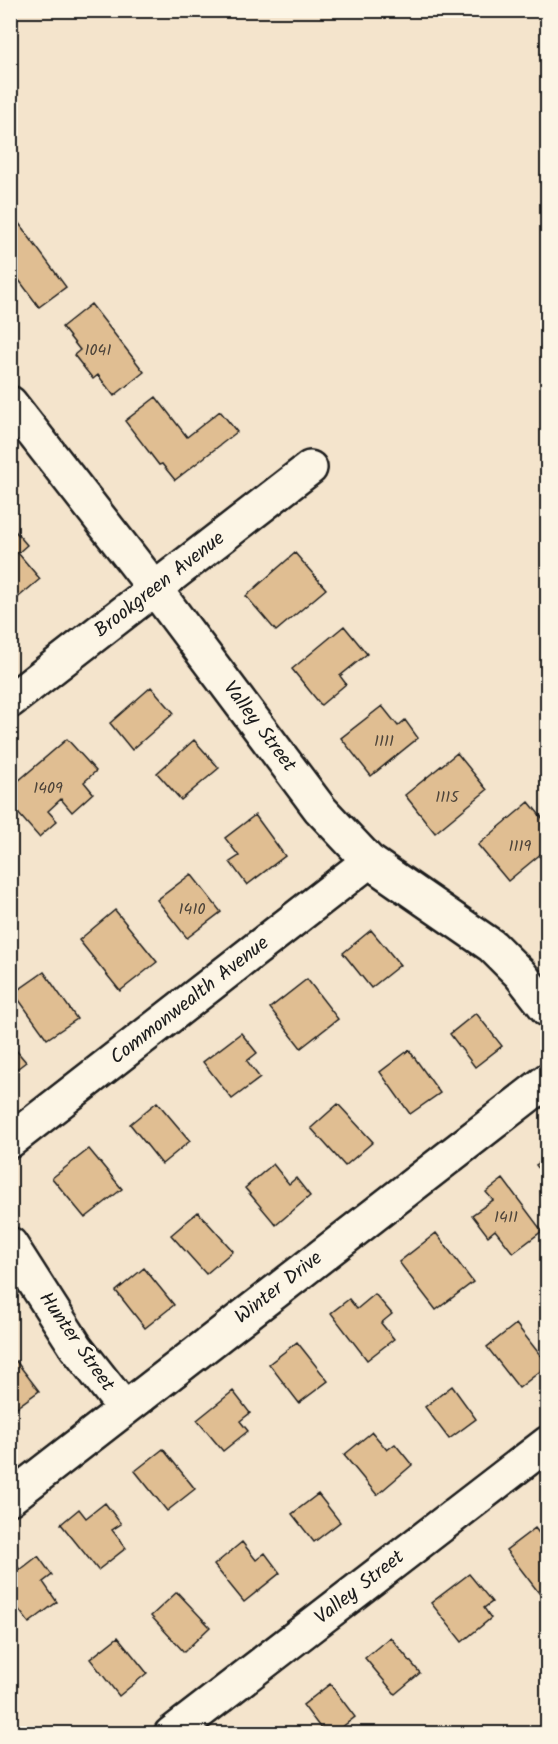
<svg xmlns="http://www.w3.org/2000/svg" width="558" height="1744" font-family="Kalam,sans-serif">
  <rect width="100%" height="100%" fill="#f4e4cc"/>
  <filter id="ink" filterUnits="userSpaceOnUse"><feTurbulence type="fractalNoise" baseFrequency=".0167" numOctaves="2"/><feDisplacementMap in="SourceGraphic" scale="12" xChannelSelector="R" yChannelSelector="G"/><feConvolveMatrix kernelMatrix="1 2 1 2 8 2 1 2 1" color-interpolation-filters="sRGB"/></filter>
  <g filter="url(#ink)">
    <path fill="#e0be92" stroke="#1c1c1c" stroke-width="1.5" d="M15 218 66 287 39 307 10 268V221Z
      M91 304 144 372 114 396 98 375 93 379 74 355 80 350 62 327Z
      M156 397 187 437 220 411 237 432 175 480 162 464 159 465 125 421Z
      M10 525 27 545 18 553 40 579 15 600 10 595Z
      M295 553 326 589 276 631 246 596Z
      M344 626 367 654 340 676 346 684 321 705 292 669Z
      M151 687 174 713 132 750 110 723Z
      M382 706 398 726 405 720 418 738 371 776 341 738Z
      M67 739 96 771 84 782 93 793 72 812 61 799 48 811 57 821 39 837 10 804V788Z
      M194 740 219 768 181 800 157 773Z
      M457 753 487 790 435 833 405 795Z
      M529 802 548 825V848L508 881 478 845Z
      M255 815 285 856 247 885 230 862 239 856 225 838Z
      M191 874 221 912 187 938 157 900Z
      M115 910 157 962 120 991 79 940Z
      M371 930 400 965 371 988 343 953Z
      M44 972 77 1019 47 1039 14 993Z
      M307 979 338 1019 301 1048 270 1008Z
      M476 1013 502 1046 475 1067 450 1034Z
      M241 1033 257 1053 247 1061 260 1078 232 1099 203 1062Z
      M10 1043 26 1062 10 1074Z
      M409 1050 440 1093 410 1114 380 1072Z
      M157 1102 190 1141 162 1164 130 1124Z
      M338 1104 373 1142 345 1166 311 1128Z
      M89 1149 122 1189 85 1218 52 1178Z
      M548 1157V1180L536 1165Z
      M273 1164 289 1184 296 1178 310 1196 276 1225 245 1188Z
      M503 1179 542 1231 513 1253 495 1230 488 1236 472 1215 493 1200 486 1192Z
      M198 1212 233 1251 206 1274 171 1235Z
      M436 1233 473 1282 436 1310 399 1262Z
      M144 1268 174 1305 145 1328 116 1291Z
      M375 1294 392 1314 381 1323 394 1339 367 1360 331 1313 349 1299 357 1309Z
      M516 1324 548 1365 519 1388 487 1347Z
      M297 1342 328 1381 299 1403 269 1364Z
      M16 1361 39 1391 10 1412V1365Z
      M452 1386 476 1419 449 1439 425 1407Z
      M233 1391 250 1413 240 1421 248 1431 223 1451 197 1420Z
      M372 1432 387 1450 395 1444 412 1465 377 1495 344 1455Z
      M163 1449 195 1489 167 1511 135 1471Z
      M318 1494 340 1522 314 1542 292 1514Z
      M105 1503 121 1524 112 1530 126 1548 98 1570 61 1524 79 1509 86 1518Z
      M535 1528 548 1545V1587L539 1593 506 1550Z
      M242 1542 256 1560 265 1553 280 1573 244 1602 214 1565Z
      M38 1556 52 1575 43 1582 57 1602 29 1623 10 1598V1562L13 1560 20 1570Z
      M469 1574 492 1602 484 1608 491 1618 462 1642 431 1603Z
      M177 1592 210 1627 184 1652 151 1616Z
      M118 1637 147 1673 119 1696 90 1659Z
      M390 1637 420 1673 395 1694 365 1658Z
      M330 1684 355 1717 333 1734H325L303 1705Z"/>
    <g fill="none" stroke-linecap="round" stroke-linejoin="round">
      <defs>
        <path id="minor" d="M10 403 155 589 320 809 369 861 492 946 520 974 548 1010
          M10 701 310 468
          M10 1141 369 861
          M10 1244 76 1347 124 1408
          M10 1498 548 1080
          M171 1734 548 1443"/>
      </defs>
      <use href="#minor" stroke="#1c1c1c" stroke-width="38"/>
      <use href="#minor" stroke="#fcf5e5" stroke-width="33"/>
    </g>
  </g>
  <g text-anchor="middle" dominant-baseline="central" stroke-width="6" stroke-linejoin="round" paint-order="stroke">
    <g font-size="16" fill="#4d443a">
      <text x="98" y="350">1041</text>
      <text x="384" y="741">1111</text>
      <text x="48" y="788">1409</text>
      <text x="447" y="797">1115</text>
      <text x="520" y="846">1119</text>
      <text x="192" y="909">1410</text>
      <text x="506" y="1217">1411</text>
    </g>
    <g font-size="20" fill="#1c1c1c" stroke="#fcf5e5">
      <text transform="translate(160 585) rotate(-38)">Brookgreen Avenue</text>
      <text transform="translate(259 727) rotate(53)">Valley Street</text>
      <text transform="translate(190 1001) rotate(-38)">Commonwealth Avenue</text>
      <text transform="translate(279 1288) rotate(-38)">Winter Drive</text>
      <text transform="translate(76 1342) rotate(55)">Hunter Street</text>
      <text transform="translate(360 1588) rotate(-38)">Valley Street</text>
    </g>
  </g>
  <rect width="558" height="1744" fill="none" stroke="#fcf5e5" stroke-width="36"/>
  <rect x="18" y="18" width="522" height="1708" fill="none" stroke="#1c1c1c" stroke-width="2" filter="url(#ink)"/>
</svg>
